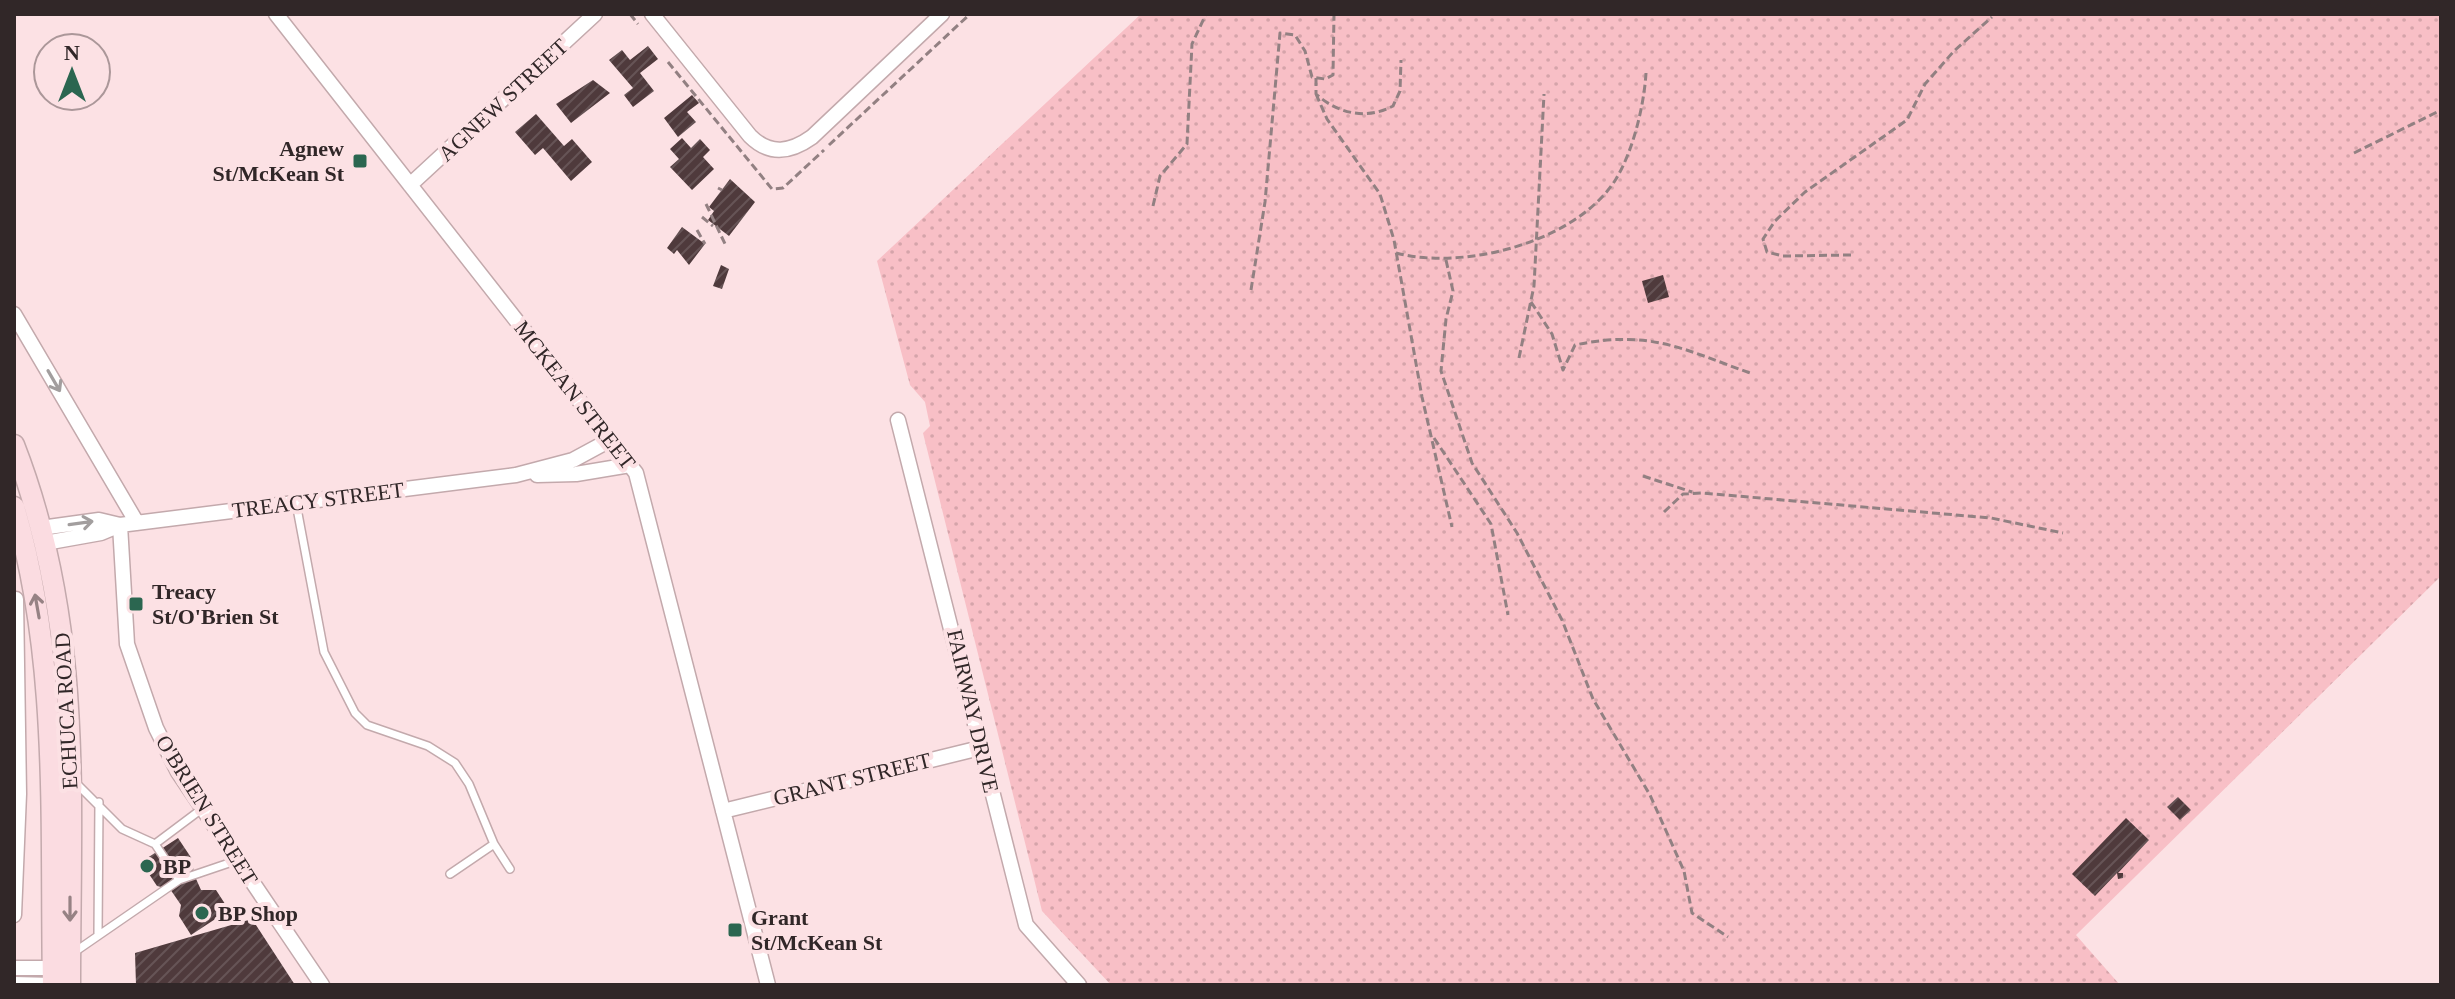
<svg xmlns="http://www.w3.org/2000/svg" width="2455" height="999" font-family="'Times New Roman',serif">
  <defs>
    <pattern id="grass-dots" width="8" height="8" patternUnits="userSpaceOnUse" patternTransform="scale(2)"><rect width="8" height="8" fill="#f8bfc6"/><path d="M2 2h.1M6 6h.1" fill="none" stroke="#d5a4aa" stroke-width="1.8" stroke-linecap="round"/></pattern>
    <pattern id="building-hatch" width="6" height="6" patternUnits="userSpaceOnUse" patternTransform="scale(2)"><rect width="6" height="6" fill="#4f3a3c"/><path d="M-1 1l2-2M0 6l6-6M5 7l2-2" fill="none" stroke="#665456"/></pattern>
  </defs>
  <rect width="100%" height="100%" fill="#fce1e4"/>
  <path fill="url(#grass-dots)" d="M1141 14H2441V576L2076 935 2120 985H1111L1042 911 923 433 930 426 925 402 910 385 877 261Z"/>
  <path fill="url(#building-hatch)" d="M648 46 658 59 640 73 654 91 633 107 624 95 633 88 609 60 622 50 630 60Z
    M593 80 610 93 571 123 556 104Z
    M692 95 699 103 687 112 696 122 678 137 664 118Z
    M536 114 564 146 572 139 592 162 571 181 543 148 535 155 515 132Z
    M682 138 691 148 700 139 710 150 703 157 714 169 692 190 670 167 679 159 670 149Z
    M730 179 755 202 729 236 708 220 714 211 709 207Z
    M682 227 705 244 689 265 677 250 674 254 667 248Z
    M721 265 729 269 722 289 713 286Z
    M1663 275 1669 297 1648 303 1642 281Z
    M2178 797 2191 810 2180 820 2167 807Z
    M2126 818 2149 840 2118 873H2123V878L2118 879 2117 873 2095 896 2072 874Z
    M178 838 194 862 193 872 201 890H216L229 910 191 935 179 916 181 905 170 889 157 886 141 862Z
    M252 919 295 985H136L135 953Z"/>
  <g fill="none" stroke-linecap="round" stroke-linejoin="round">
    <defs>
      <path id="service" d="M296 503 324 652 355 713 367 725 428 746 455 763 469 784 494 844 510 869
        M75 782 122 829 155 844 179 880 76 951
        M155 844 203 808
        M450 874 494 844
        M179 880 238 860
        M98 934 99 802"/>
      <path id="minor" d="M276 14 636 473 768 985
        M652 14 750 136C770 156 791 152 812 137L942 14
        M410 185 595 14
        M14 314 137 523
        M898 420 1026 925 1079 985
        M537 475 576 474 630 465
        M120 525 127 644 156 728 178 772 322 985
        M41 528 99 520 120 525
        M45 543 101 533 120 525 516 475 573 460 610 440
        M723 811 980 748
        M14 915 19 794 16 599
        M14 968H52
        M14 984 53 985"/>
      <path id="secondary" d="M14 445C84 625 70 796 70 985
        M14 507C60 661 50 826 53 985"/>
    </defs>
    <use href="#service" stroke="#c3a9ac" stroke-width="10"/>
    <use href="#minor" stroke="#c3a9ac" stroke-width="17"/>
    <use href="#secondary" stroke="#c3a9ac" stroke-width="23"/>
    <path stroke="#928082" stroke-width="3" stroke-dasharray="8 4" stroke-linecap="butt" d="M630 14 638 24
      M668 62 772 189 783 188 824 150
      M1316 78V94C1338 114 1367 120 1393 106L1400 91 1401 60
      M1316 94 1327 119 1380 194 1394 240 1422 397 1452 527
      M829 145 970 14
      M2354 153 2441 110
      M718 188 722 190
      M706 204 726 246
      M1153 206 1160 176 1187 144 1192 44 1206 14
      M702 217 713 226
      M697 230 705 244
      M1396 253C1464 271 1577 242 1616 179 1633 151 1644 106 1646 73
      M1851 255 1783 256 1767 252 1763 239 1775 221 1805 192 1907 120 1925 84 1954 51 1992 17
      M1446 260 1453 291 1446 319 1441 371 1472 463 1517 533 1562 620 1593 699 1650 795 1684 871 1692 913 1728 937
      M1251 290 1265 202 1280 33 1295 35 1305 51 1312 77 1325 79 1333 75 1334 14
      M1531 302 1552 334 1563 370 1575 345C1652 329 1684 350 1753 374
      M1519 358 1534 286 1544 94
      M1434 438 1491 524 1508 615
      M1643 476 1692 492
      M1664 512 1683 494 1702 493 1991 518 2063 533"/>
    <use href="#service" stroke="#fff" stroke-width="7"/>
    <use href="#minor" stroke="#fff" stroke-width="14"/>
    <use href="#secondary" stroke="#fbdce1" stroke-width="20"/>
  </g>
  <defs><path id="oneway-shaft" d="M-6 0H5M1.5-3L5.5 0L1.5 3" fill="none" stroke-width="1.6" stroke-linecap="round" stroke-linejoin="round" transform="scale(2)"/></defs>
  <g stroke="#a29e9e">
    <use href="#oneway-shaft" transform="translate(54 381) rotate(60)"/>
    <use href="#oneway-shaft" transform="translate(81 523) rotate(-8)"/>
  </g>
  <g stroke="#968284">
    <use href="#oneway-shaft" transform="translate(37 606) rotate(-100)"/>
    <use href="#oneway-shaft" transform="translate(70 909) rotate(90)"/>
  </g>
  <g fill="#2b6650" stroke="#fce1e4" stroke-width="3">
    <rect x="352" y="153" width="16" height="16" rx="4"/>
    <rect x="128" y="596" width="16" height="16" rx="4"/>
    <circle cx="147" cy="866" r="8"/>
    <circle cx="202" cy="913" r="8"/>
    <rect x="727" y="922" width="16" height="16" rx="4"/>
  </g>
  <g text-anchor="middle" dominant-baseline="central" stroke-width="8" stroke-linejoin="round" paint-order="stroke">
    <g font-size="22" fill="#312728" stroke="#fce1e4">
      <text transform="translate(503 100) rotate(-43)">AGNEW STREET</text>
      <text transform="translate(575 395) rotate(52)">MCKEAN STREET</text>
      <text transform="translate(318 500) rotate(-7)">TREACY STREET</text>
      <text transform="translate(66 711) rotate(-93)">ECHUCA ROAD</text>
      <text transform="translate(973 711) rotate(77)">FAIRWAY DRIVE</text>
      <text transform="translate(852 779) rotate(-14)">GRANT STREET</text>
      <text transform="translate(207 810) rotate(58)">O'BRIEN STREET</text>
    </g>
    <g font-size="22" font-weight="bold" fill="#312728" stroke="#fce1e4" text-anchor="start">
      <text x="344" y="148" text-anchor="end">Agnew<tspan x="344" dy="25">St/McKean St</tspan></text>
      <text x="152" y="591">Treacy<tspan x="152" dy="25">St/O'Brien St</tspan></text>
      <text x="163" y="866">BP</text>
      <text x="218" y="913">BP Shop</text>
      <text x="751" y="917">Grant<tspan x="751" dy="25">St/McKean St</tspan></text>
    </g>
  </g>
  <rect width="2455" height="999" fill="none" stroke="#312728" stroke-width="32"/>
  <g transform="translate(72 72)"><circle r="38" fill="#fce1e4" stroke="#ab9799" stroke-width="2"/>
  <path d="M0-6L14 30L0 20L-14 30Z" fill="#2b6650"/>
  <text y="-12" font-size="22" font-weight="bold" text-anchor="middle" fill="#312728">N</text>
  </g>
</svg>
